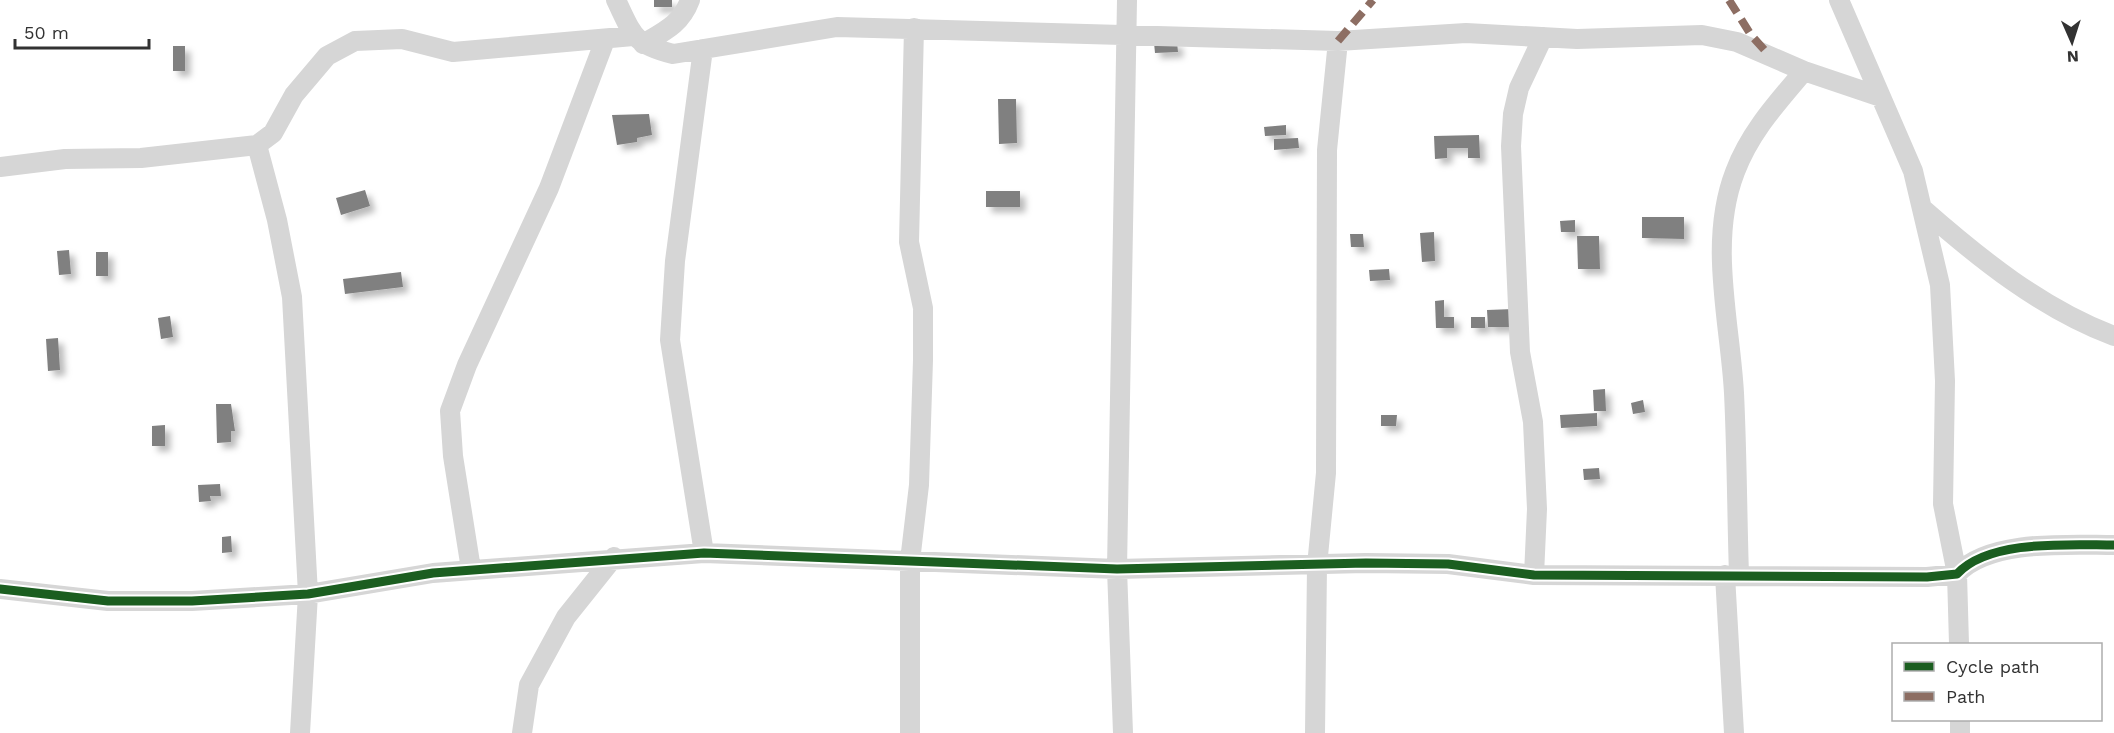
<svg xmlns="http://www.w3.org/2000/svg" width="2114" height="733" font-family="'Work Sans',sans-serif">
  <defs>
    <filter id="shadow"><feDropShadow dx="5.5" dy="5.5" stdDeviation="3" flood-color="#0004"/></filter>
  </defs>
  <rect width="100%" height="100%" fill="#fff"/>
  <path fill="#808080" filter="url(#shadow)" d="M654 0H672V7H654Z
    M1177 42 1178 52 1155 53 1154 43Z
    M173 46H185V71H173Z
    M998 99H1016L1017 143 999 144Z
    M649 114 652 135 637 138V142L617 145 612 115Z
    M1286 125V135L1265 136 1264 127Z
    M1479 135 1480 158H1468V148H1447V158L1435 159 1434 136Z
    M1298 138 1299 148 1274 150V139Z
    M365 190 370 206 341 215 336 198Z
    M986 191H1020V207H986Z
    M1642 217H1684V239L1642 238Z
    M1575 220V232H1561L1560 221Z
    M1434 232 1435 261 1422 262 1420 233Z
    M1350 234H1363L1364 247H1351Z
    M1577 236H1599L1600 269H1578Z
    M69 250 71 274 59 275 57 251Z
    M96 252H108V276H96Z
    M1389 269 1390 280 1370 281 1369 270Z
    M401 272 403 287 345 294 343 279Z
    M1444 300V317H1454V328H1436L1435 301Z
    M1514 309 1515 327H1488L1487 310Z
    M170 316 173 337 161 339 158 318Z
    M1471 317H1485V328H1471Z
    M58 338 60 370 48 371 46 339Z
    M1605 389 1606 411H1594L1593 390Z
    M1643 400 1645 412 1633 414 1631 403Z
    M216 404H231L235 431H231V442L217 443Z
    M1597 413V426L1561 428 1560 415Z
    M1381 415H1397L1396 426H1381Z
    M165 425V446H152V426Z
    M1599 468 1600 479 1584 480 1583 469Z
    M220 484 221 496H210L211 501 199 502 198 485Z
    M231 536 232 552 222 553V537Z"/>
  <g fill="none" stroke-linecap="round" stroke-linejoin="round">
    <path stroke="#d6d6d6" stroke-width="20" d="M616 0C633 35 633 44 673 54L837 27 1338 41 1466 33 1577 39 1702 35 1737 42 1804 71 1881 97
      M1839 0 1913 171 1940 285 1945 381 1943 504 1957 574 1959 644
      M643 44C665 31 681 24 690 0
      M703 49 675 261 670 340 704 553
      M257 145 277 220 292 297 308 594 300 733
      M0 167 65 159 141 158 257 145 273 133 294 95 327 56 355 41 402 39 453 52 633 36
      M1923 209C1980 259 2042 309 2114 336
      M471 569 453 456 450 411 467 365 549 188 605 40
      M1534 575 1537 509 1533 422 1520 352 1511 146 1513 114 1519 88 1543 37
      M1725 575 1734 733
      M1739 575C1737 515 1737 454 1734 393 1730 321 1708 242 1735 172 1750 132 1777 103 1804 71
      M0 589 108 601H192L308 594 433 573 704 553 1117 569 1366 563 1448 564 1534 575 1927 577 1957 574C1989 539 2069 545 2114 545
      M1960 720V733
      M522 733 529 685 566 617 614 557
      M910 733V561L919 485 923 360V308L909 242 914 28
      M1123 733 1117 569 1127 0
      M1315 733 1317 566 1326 473 1327 150 1338 41"/>
    <path stroke="#8d6e63" stroke-width="8" stroke-dasharray="15 8" stroke-linecap="butt" d="M1729 0 1751 35 1769 55
      M1338 41 1373 0"/>
    <defs>
      <path id="cycleway" d="M0 589 108 601H192L308 594 433 573 704 553 1117 569 1366 563 1448 564 1534 575 1927 577 1957 574C1989 539 2069 545 2114 545"/>
    </defs>
    <use href="#cycleway" stroke="#fff" stroke-width="13"/>
    <use href="#cycleway" stroke="#1b5e20" stroke-width="9"/>
  </g>
  <rect x="1892" y="643" width="210" height="78" fill="#ffffff" stroke="#adadad" stroke-width="1.5"/>
  <rect x="1904" y="662" width="30" height="9" fill="#1b5e20" stroke="#adadad" stroke-width="1.5"/>
  <text x="1946" y="673" font-size="18" fill="#323232">Cycle path</text>
  <rect x="1904" y="692" width="30" height="9" fill="#8d6e63" stroke="#adadad" stroke-width="1.5"/>
  <text x="1946" y="703" font-size="18" fill="#323232">Path</text>
  <g transform="translate(2072 42) rotate(177)" stroke="#ffffff" stroke-width="4.5" paint-order="stroke">
  <path d="M0-4.5L10 22L0 15L-10 22Z" fill="#323232"/>
  <text y="-9" font-size="16" font-weight="bold" text-anchor="middle" fill="#323232">N</text>
  </g>
  <path d="M15 39v9h134v-9" fill="none" stroke="#323232" stroke-width="3"/>
  <text x="24" y="39" font-size="18" fill="#323232" stroke="#ffffff" stroke-width="4.5" paint-order="stroke">50 m</text>
</svg>
